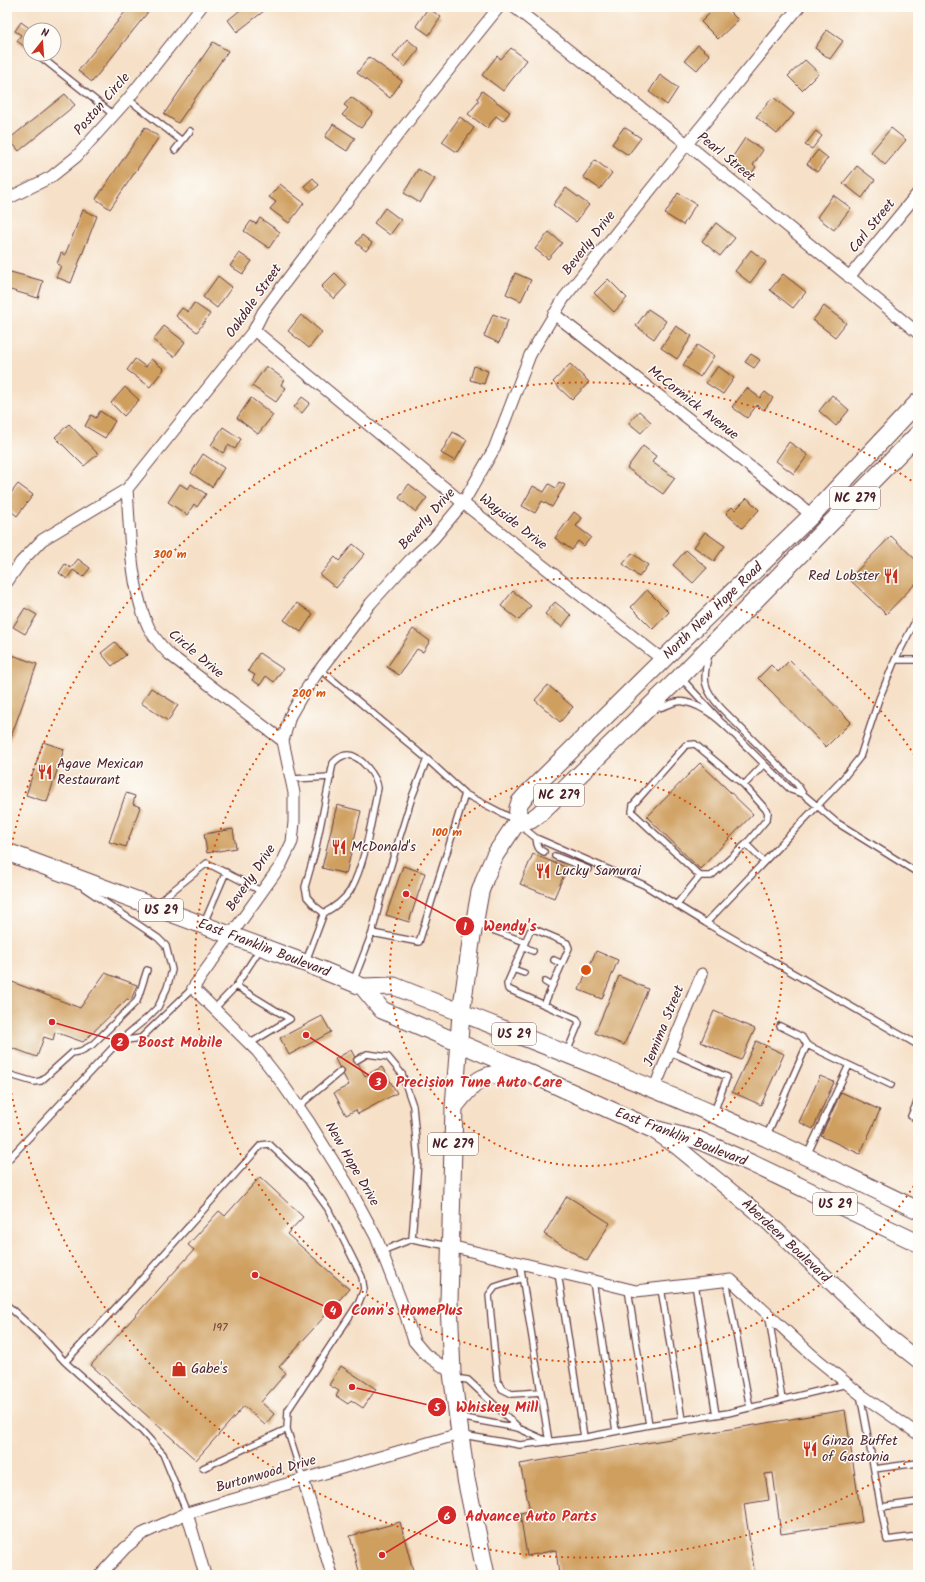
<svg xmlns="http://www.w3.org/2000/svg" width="925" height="1582" font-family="Kalam,sans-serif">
  <rect width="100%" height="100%" fill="#fdfcf7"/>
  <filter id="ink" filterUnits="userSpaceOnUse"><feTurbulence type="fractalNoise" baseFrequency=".025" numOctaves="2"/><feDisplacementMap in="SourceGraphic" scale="8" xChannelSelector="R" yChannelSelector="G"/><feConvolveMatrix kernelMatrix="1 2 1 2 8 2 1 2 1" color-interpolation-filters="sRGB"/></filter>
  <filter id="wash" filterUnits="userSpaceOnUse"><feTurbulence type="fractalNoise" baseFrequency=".012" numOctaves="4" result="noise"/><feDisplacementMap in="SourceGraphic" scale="16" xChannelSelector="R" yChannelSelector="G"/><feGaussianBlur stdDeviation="0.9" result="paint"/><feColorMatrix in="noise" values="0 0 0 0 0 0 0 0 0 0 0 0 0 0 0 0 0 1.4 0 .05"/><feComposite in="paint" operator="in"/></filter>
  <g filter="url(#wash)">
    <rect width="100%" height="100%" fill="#f6e0c7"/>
    <g id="blocks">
      <path fill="#cf9f5e" d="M129 7H152L92 82 78 71Z
        M244 7H269L237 32 228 20Z
        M716 7H725L738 20 718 39 701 22Z
        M428 8 441 17 429 35 416 26Z
        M21 22 32 30H30V41L25 47 17 41 21 35 15 31Z
        M827 30 843 41 830 59 815 48Z
        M407 39 419 49 405 67 393 57Z
        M213 42 228 51 178 123 164 114Z
        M698 45 710 55 697 70 685 60Z
        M511 48 527 60 503 91 482 75 497 56 501 59Z
        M369 57 402 81 390 98 357 73Z
        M805 60 819 73 802 90 788 76Z
        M660 75 678 88 667 105 649 92Z
        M482 91 510 112 503 121 496 116 487 128 468 114 479 101 477 99Z
        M65 94 75 105 19 151 9 139Z
        M351 97 373 113 361 128 342 115 348 108 344 105Z
        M773 97 794 114 777 134 756 117Z
        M460 117 474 128 457 152 442 142Z
        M333 124 355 138 347 151 325 137Z
        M145 127 159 137 110 209 96 199Z
        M624 127 641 138 628 155 612 144Z
        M891 128 906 140 885 165 871 152Z
        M816 131 822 136 812 149 805 145Z
        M745 138 763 150 753 165 756 167 751 174 730 161Z
        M818 150 828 158 817 172 807 164Z
        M595 160 612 173 600 189 583 177Z
        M857 166 875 180 862 198 843 183Z
        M418 169 435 179 420 203 404 193Z
        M313 178 319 185 311 192 304 186Z
        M280 184 304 203 289 223 270 209 276 202 269 197Z
        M566 188 589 205 576 222 553 205Z
        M678 193 696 204 683 225 665 214Z
        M833 195 851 208 834 230 817 217Z
        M385 208 401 220 390 235 374 223Z
        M83 210 97 216 71 283 56 277 61 266 57 264 61 253 65 255Z
        M260 218 280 232 269 248 244 231 251 221 256 224Z
        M716 223 735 238 720 256 702 241Z
        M549 232 562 243 548 259 535 249Z
        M362 235 372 243 366 251 356 243Z
        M751 250 766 262 750 283 735 271Z
        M239 253 252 261 243 274 230 266Z
        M7 271 43 281 38 298 7 289Z
        M335 273 347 285 334 299 321 287Z
        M515 273 531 280 521 301 506 294Z
        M783 274 806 292 793 308 770 290Z
        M218 276 232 287 217 308 203 297Z
        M608 279 627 298 614 312 594 293Z
        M194 303 210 314 197 332 176 316 182 308 188 312Z
        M824 306 846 323 835 337 813 320Z
        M648 309 666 321 654 339 636 326Z
        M493 314 508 320 499 343 484 336Z
        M301 315 322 332 309 348 288 331Z
        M164 326 185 342 174 357 153 340Z
        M676 326 692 336 677 359 661 348Z
        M697 345 714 356 700 377 683 365Z
        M751 354 760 360 754 368 745 362Z
        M135 359 146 367 151 359 164 369 150 387 127 370Z
        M570 364 589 382 572 400 553 382Z
        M266 366 284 379 281 385 286 388 276 402 252 386Z
        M474 366 488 371 484 384 470 380Z
        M718 366 734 378 723 394 706 383Z
        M125 387 139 400 124 416 111 403Z
        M747 388 760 398 765 392 773 398 764 410 757 405 747 418 732 407Z
        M832 395 849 410 836 426 819 411Z
        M302 397 310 403 302 413 294 407Z
        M251 398 273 415 258 434 237 418Z
        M100 411 115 421 105 438 85 426 91 415 96 418Z
        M639 411 651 422 641 433 629 423Z
        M69 424 98 454 84 466 55 437Z
        M223 427 241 439 235 449 228 445 223 453 211 445Z
        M453 432 467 440 455 461 441 453Z
        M789 442 808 455 794 474 776 461Z
        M643 446 656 456 652 462 675 478 663 494 627 468Z
        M203 454 224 468 212 487 191 473Z
        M559 482 565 485 552 507 542 501 535 513 522 506 533 486 544 492 549 484 556 488Z
        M18 484 33 495 17 516 7 508V498Z
        M180 484 188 489 191 484 206 494 197 507 194 504 187 515 168 502Z
        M409 484 427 498 416 512 399 498Z
        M747 498 759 510 742 528 726 513 732 507 735 510Z
        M574 512 582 518 576 526 591 537 584 546 578 541 572 550 555 538Z
        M705 532 725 546 714 561 694 547Z
        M891 536 918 562V581L886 614 849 579Z
        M353 544 365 554 336 588 320 575 335 557 339 561Z
        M686 550 707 568 693 583 673 565Z
        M632 553 648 565 639 577 623 564Z
        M78 559 90 568 83 577 73 570 67 579 59 573 65 564 71 568Z
        M647 590 669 612 653 629 631 607Z
        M513 591 531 606 519 620 501 606Z
        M555 602 571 615 562 627 545 614Z
        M297 603 313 614 301 632 284 620Z
        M25 608 37 615 25 634 13 627Z
        M413 629 430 641 423 652 417 649 399 675 387 667Z
        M115 642 126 655 112 666 101 653Z
        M7 653 37 664 7 748Z
        M259 653 283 669 274 682 266 676 260 685 252 680 255 675 248 671Z
        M790 660 851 722 826 747 758 678 771 665 778 672Z
        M548 685 573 707 560 722 535 700Z
        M151 688 178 705 168 721 141 703Z
        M43 742 64 749 47 802 26 795Z
        M700 763 753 814 700 869 647 817Z
        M126 793 135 796 133 804 140 807 126 847 109 842Z
        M337 805 361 811 346 874 322 868Z
        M233 829 236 848 207 853 204 834Z
        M533 854 567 868 554 898 520 884Z
        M403 866 425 873 409 922 386 915Z
        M596 951 618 960 602 999 579 990Z
        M105 973 137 985 131 1000 127 999 83 1042 55 1032 53 1040 44 1037 37 1057 7 1046V980L80 1008Z
        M619 976 648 989 624 1045 595 1033Z
        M714 1011 755 1029 741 1060 701 1042Z
        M322 1016 331 1032 289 1055 280 1038Z
        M756 1041 784 1054 761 1105 732 1092Z
        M351 1050 365 1076 382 1067 397 1093 358 1114 356 1110 346 1115 334 1093 349 1085 335 1059Z
        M820 1076 834 1082 813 1129 799 1122Z
        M841 1092 880 1110 860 1154 821 1136Z
        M260 1177 303 1217 287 1234 349 1289 279 1367 286 1373 261 1402 274 1414 265 1425 244 1406 196 1460 91 1365 194 1250 188 1245 219 1211 225 1216Z
        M567 1196 610 1223 587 1261 544 1234Z
        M341 1366 376 1389 363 1408 351 1400 348 1404 336 1396 339 1391 329 1385Z
        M845 1410 862 1522 781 1534 773 1473 765 1474 769 1500 744 1504 755 1575H559L556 1550 527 1556 520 1513 530 1511 520 1464Z
        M400 1522 414 1574 409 1575H360L350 1536Z"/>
    </g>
  </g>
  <g filter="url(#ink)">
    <use href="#blocks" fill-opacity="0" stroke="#643c42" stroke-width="1"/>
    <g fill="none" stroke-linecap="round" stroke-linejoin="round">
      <defs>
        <path id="lane" d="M37 54 114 115
          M128 99 182 141
          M175 150 190 131
          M709 654C702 680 703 689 722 709L797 784 803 794 836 822 918 873
          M895 660H918
          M320 669 427 759
          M682 679 718 718
          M653 708C664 710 673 699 685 702 711 707 731 732 749 749 763 763 777 777 791 790L803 794
          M292 779 331 777
          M744 785 768 812 767 819 746 844
          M521 826 536 838 644 885 706 923 840 782 860 757 879 699 895 660 918 616
          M536 838C537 845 537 849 544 852
          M555 856 588 869
          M700 876H711L746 844 764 862
          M156 904 207 863 261 891
          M676 905 700 876 632 812 633 805 686 745 695 744 744 785 764 764
          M204 923 226 872
          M706 923 918 1045
          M476 924 525 942
          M372 933 419 942 465 794
          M523 946 533 951
          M554 960 562 964
          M306 961 324 913C333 908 344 900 350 891 366 862 371 821 378 788 377 777 360 754 347 755 341 755 337 759 333 763L315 852 305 887 307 897 316 907 324 913
          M513 969 524 973
          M353 982 372 933 381 897 412 797 427 759 465 794 515 820
          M545 982 552 986
          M544 1005 569 948 567 943 534 929 530 931 507 984 508 989 577 1019 579 1023 567 1052
          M214 1009 236 986
          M780 1026 802 1037 807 1045
          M119 1041 141 1038 193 988
          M249 1044 290 1019 236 986 260 949
          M670 1052 727 1077 714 1112
          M357 1060 367 1054 388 1057 402 1074 413 1106 418 1161 412 1239
          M7 1074 34 1082 41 1081 72 1053 81 1051 92 1045 137 1001 147 970
          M918 1100 911 1116 918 1119
          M299 1106 341 1071
          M766 1137 807 1045 891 1085
          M807 1155 849 1065
          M7 1161 119 1041 147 1018 158 1007 167 988 172 970 166 946 158 938 84 888
          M382 1251 412 1239 448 1246
          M520 1263 549 1442
          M558 1273 584 1437
          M523 1278 495 1287 489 1295 497 1380 502 1389 512 1394 541 1392
          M726 1280 750 1408
          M593 1281 616 1431
          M695 1284 716 1415
          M661 1288 682 1420
          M628 1289 649 1425
          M7 1305 41 1336 65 1362 142 1431 163 1454 187 1513
          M769 1317 782 1400
          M65 1362 133 1289 261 1145 269 1144 307 1180 328 1209 362 1277 364 1289 359 1302 288 1410 287 1429 303 1479
          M454 1378 468 1380 518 1427
          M860 1394 887 1540 918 1536
          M459 1417 518 1428 549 1442
          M463 1435 520 1445 587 1437 649 1425 728 1413 847 1384
          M203 1468 287 1429
          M874 1469 918 1463
          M881 1507 918 1502"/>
        <path id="street" d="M514 7 687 144 918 333
          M7 199 51 177 76 157 128 99 201 7
          M849 277 918 193
          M554 314 812 515
          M254 330 463 503 663 660
          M127 489C130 532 130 579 145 619 150 633 159 644 169 654L283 741
          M7 582 21 562 42 540 127 489 254 330 263 312C340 209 418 107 499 7
          M654 1089 702 974
          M450 1246 636 1291 731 1280 812 1355 860 1394 918 1434
          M452 1373 425 1354 414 1341 401 1301 376 1237 348 1185 309 1122 279 1079 257 1051 193 988 281 865 292 842 294 822V793L283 741 290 716 301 697 315 676 371 603 410 560 433 539 463 503 494 449 530 355 564 298 687 144 799 7
          M303 1479 332 1575
          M187 1513 205 1575
          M100 1575 125 1548 142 1534 187 1513 459 1434"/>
        <path id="secondary" d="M654 1131 676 1146 766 1220 887 1336 918 1360"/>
        <path id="primary" d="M517 822 531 820 539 814 680 677 918 434
          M7 852 305 963 363 987 394 986C500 1029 608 1068 713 1114 783 1144 850 1178 918 1210
          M363 987 382 1010 529 1073 650 1128 698 1140 753 1164 918 1243
          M454 1107C477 1077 484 1072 522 1073
          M486 1575 466 1479 452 1373 449 1302 454 1107 461 1014 471 942 480 892 485 878 495 855 517 822 518 808 520 802 527 794 692 631 812 515 918 402"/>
      </defs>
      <use href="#lane" stroke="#643c42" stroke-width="8"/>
      <use href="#street" stroke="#643c42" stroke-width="13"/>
      <use href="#secondary" stroke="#643c42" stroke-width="17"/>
      <use href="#primary" stroke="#643c42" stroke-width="19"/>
      <use href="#lane" stroke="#fff" stroke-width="5.5"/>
      <use href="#street" stroke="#fff" stroke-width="11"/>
      <use href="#secondary" stroke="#fff" stroke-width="15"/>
      <use href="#primary" stroke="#fff" stroke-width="17"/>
    </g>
  </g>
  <g fill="none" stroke="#d8530f" stroke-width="2" stroke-dasharray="2 4">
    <circle cx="586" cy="970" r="196"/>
    <path d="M917 1181A392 392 0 1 1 917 759"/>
    <path d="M915 1457A588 588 0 0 1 8 1077M8 863A588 588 0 0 1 915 483"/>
  </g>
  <defs>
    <symbol id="restaurant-bare" viewBox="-9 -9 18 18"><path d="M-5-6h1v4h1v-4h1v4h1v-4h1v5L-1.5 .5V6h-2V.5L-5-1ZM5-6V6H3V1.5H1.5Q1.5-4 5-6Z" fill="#c8321e" stroke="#fdfcf7" stroke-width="2.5" paint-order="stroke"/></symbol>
    <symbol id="shop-bare" viewBox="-9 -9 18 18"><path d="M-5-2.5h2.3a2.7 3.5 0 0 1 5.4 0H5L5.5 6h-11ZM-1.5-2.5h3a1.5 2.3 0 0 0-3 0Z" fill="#c8321e" stroke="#fdfcf7" stroke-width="2.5" paint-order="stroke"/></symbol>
  </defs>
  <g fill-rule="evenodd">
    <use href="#restaurant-bare" x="880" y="565" width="22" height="22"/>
    <use href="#restaurant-bare" x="34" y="761" width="22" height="22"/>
    <use href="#restaurant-bare" x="328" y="836" width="22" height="22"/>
    <use href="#restaurant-bare" x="532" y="860" width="22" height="22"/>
    <use href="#shop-bare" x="168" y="1358" width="22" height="22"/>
    <use href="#restaurant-bare" x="799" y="1438" width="22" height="22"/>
  </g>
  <g text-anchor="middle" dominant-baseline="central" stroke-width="3" stroke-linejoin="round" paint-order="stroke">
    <g font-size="12" fill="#6b3f38">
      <text x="220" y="1327">197</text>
    </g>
    <g fill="#fdfcf7" stroke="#806168" stroke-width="1">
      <rect x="830" y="487" width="50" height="22" rx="3"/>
      <rect x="534" y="784" width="50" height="22" rx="3"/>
      <rect x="139" y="899" width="44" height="22" rx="3"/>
      <rect x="492" y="1023" width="44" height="22" rx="3"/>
      <rect x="428" y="1133" width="50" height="22" rx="3"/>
      <rect x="813" y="1193" width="44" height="22" rx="3"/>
    </g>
    <g font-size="13" font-weight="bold" fill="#4a1f2b">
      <text x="855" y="498">NC 279</text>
      <text x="559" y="795">NC 279</text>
      <text x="161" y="910">US 29</text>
      <text x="514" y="1034">US 29</text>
      <text x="453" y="1144">NC 279</text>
      <text x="835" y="1204">US 29</text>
    </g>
    <g font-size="14" fill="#4a1f2b" stroke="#fdfcf7">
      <text transform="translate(102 104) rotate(-49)">Poston Circle</text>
      <text transform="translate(726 157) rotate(39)">Pearl Street</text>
      <text transform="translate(872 226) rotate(-51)">Carl Street</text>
      <text transform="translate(589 243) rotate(-52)">Beverly Drive</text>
      <text transform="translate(254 301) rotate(-55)">Oakdale Street</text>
      <text transform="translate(693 403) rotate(38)">McCormick Avenue</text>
      <text transform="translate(427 519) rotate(-48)">Beverly Drive</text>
      <text transform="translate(513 522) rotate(38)">Wayside Drive</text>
      <text transform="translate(713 611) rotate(-44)">North New Hope Road</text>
      <text transform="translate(196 654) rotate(40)">Circle Drive</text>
      <text transform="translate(251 878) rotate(-56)">Beverly Drive</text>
      <text transform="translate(264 948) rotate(21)">East Franklin Boulevard</text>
      <text transform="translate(664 1026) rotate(-68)">Jemima Street</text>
      <text transform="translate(681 1137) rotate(21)">East Franklin Boulevard</text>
      <text transform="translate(352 1164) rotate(60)">New Hope Drive</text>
      <text transform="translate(786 1241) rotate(43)">Aberdeen Boulevard</text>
      <text transform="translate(266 1474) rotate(-16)">Burtonwood Drive</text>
    </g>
    <g font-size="14" fill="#4a1f2b" stroke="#fdfcf7" text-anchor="start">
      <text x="879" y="576" text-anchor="end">Red Lobster</text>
      <text x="57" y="764">Agave Mexican<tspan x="57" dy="16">Restaurant</tspan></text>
      <text x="351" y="847">McDonald's</text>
      <text x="555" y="871">Lucky Samurai</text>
      <text x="191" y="1369">Gabe's</text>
      <text x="822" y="1441">Ginza Buffet<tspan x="822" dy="16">of Gastonia</tspan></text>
    </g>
  </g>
  <circle cx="586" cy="970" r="6" fill="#d8530f" stroke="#fdfcf7" stroke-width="2"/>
  <g font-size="12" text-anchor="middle" font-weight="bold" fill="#d8530f" stroke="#fdfcf7" stroke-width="3" stroke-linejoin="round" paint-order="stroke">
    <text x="170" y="558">300 m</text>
    <text x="309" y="697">200 m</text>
    <text x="447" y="836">100 m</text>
  </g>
  <path fill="none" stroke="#d62828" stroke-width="1.5" d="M406 894L465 926M52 1022L120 1042M306 1035L378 1081M255 1275L333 1310M352 1387L437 1407M382 1555L447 1515"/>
  <g fill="#d62828" stroke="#fdfcf7" stroke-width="1.5">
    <circle cx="406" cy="894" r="4"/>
    <circle cx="52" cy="1022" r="4"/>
    <circle cx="306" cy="1035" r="4"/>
    <circle cx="255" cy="1275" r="4"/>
    <circle cx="352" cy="1387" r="4"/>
    <circle cx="382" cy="1555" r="4"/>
    <circle cx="465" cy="926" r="10"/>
    <circle cx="120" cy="1042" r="10"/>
    <circle cx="378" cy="1081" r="10"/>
    <circle cx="333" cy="1310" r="10"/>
    <circle cx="437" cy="1407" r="10"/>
    <circle cx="447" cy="1515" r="10"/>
  </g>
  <g font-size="12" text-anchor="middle" font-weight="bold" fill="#fff">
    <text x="465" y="930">1</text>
    <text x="120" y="1046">2</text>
    <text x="378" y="1086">3</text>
    <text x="333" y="1314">4</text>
    <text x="437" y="1411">5</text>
    <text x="447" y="1520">6</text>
  </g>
  <g font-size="15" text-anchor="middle" font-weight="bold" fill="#d62828" stroke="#fdfcf7" stroke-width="3" stroke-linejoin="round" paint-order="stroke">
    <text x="510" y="931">Wendy's</text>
    <text x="180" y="1047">Boost Mobile</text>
    <text x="479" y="1087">Precision Tune Auto Care</text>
    <text x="407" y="1315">Conn's HomePlus</text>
    <text x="497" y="1412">Whiskey Mill</text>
    <text x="531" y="1521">Advance Auto Parts</text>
  </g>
  <rect width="925" height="1582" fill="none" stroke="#fdfcf7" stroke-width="24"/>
  <g transform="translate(42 42) rotate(17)"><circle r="19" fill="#fdfcf7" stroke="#b5a4a5"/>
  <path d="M0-3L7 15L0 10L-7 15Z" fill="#c8321e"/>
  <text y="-6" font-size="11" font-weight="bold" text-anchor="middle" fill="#4a1f2b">N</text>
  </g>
</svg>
